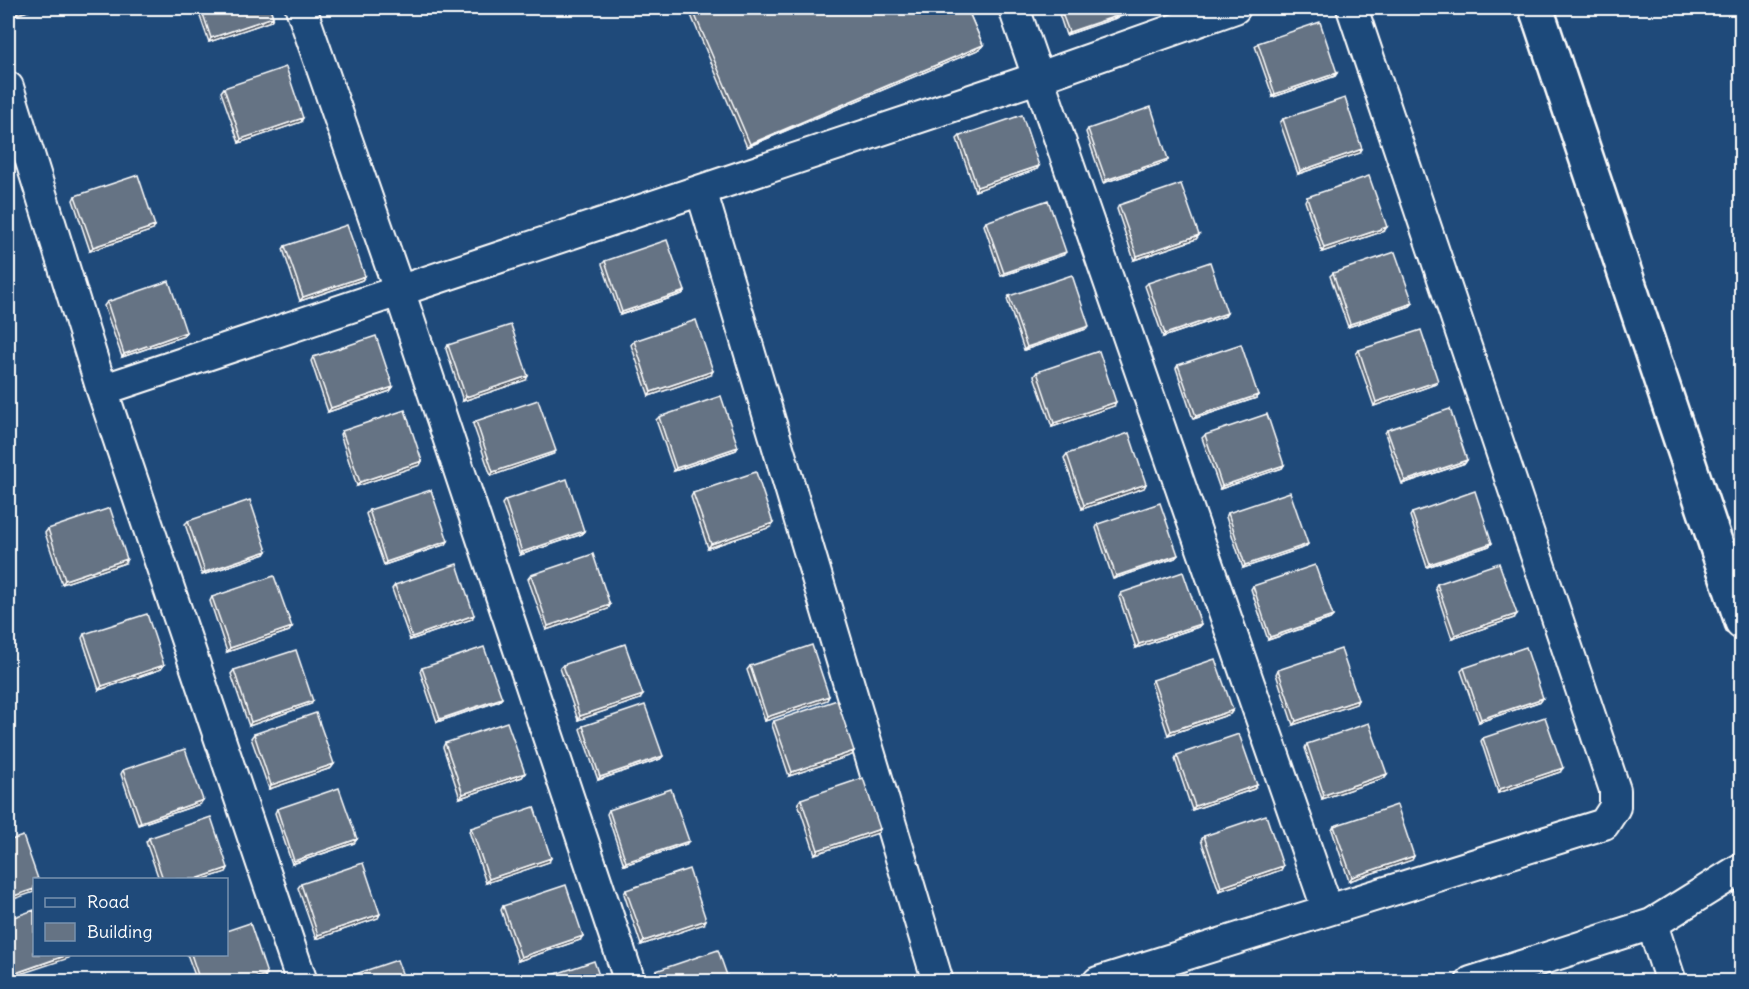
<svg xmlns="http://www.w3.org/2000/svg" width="1749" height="989" font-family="Delius,sans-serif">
  <rect width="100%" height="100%" fill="#1f4a7a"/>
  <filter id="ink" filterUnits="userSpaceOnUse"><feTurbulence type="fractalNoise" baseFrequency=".0167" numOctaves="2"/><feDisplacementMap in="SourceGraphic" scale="12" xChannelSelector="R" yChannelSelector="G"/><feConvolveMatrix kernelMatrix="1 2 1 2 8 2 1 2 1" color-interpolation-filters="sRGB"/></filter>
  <g filter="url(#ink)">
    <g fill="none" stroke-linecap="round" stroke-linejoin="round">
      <defs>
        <path id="minor" d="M301 8 399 290 630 982
          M1014 8 1327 908
          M8 87 102 390 302 982
          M701 190 938 982
          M102 390 1037 78 1235 8
          M1652 924 1671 982
          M1098 982 1604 824 1615 807V790L1352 8
          M1471 982 1652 924 1742 868"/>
        <path id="tertiary" d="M1536 8 1742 622"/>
      </defs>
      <use href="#minor" stroke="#fff" stroke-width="34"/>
      <use href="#tertiary" stroke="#fff" stroke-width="38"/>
      <use href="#minor" stroke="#1f4a7a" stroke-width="30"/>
      <use href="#tertiary" stroke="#1f4a7a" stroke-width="33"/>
    </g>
    <path fill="#576372" stroke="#fff" stroke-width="1.5" d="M8 8H37L9 17 8 13Z
      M197 8H270L273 17 271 21 209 42Z
      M688 8H967L983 45 980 49 747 147Z
      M1057 8H1130L1128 14 1066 35Z
      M1258 43 1337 73 1335 76 1273 97 1255 46Z
      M224 88 301 122 239 143 221 92Z
      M1283 119 1360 153 1298 174 1280 123Z
      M1088 129 1166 162 1103 183 1086 132Z
      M960 136 1037 169 975 191 957 139Z
      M75 196 155 226 153 230 90 251 73 200Z
      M1307 197 1384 231 1322 252 1305 201Z
      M1119 205 1199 235 1196 239 1134 260 1117 209Z
      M986 222 1063 255 1001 276 984 225Z
      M285 246 365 276 362 280 300 301 283 249Z
      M605 261 685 291 682 294 620 315 602 264Z
      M1333 273 1413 303 1410 306 1348 327 1330 276Z
      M1148 283 1227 313 1225 316 1163 337 1145 286Z
      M1009 296 1086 329 1024 350 1007 299Z
      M107 302 186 332 184 336 122 357 104 306Z
      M634 341 711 375 649 396 631 345Z
      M448 345 526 380 463 401 446 349Z
      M1359 350 1436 384 1374 406 1356 354Z
      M313 357 393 387 390 391 328 412 311 361Z
      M1178 365 1258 395 1256 398 1193 419 1176 368Z
      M1037 372 1114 406 1052 427 1034 376Z
      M659 417 738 447 736 450 674 471 656 420Z
      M476 421 553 454 491 476 473 424Z
      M1387 430 1467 460 1465 463 1402 484 1385 433Z
      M342 431 422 461 420 465 357 486 340 434Z
      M1205 435 1284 465 1282 468 1220 489 1202 438Z
      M1067 454 1146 484 1144 488 1082 509 1064 458Z
      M693 493 771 527 708 548 691 497Z
      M505 500 584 531 582 534 520 555 502 504Z
      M369 510 448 541 446 544 384 565 366 514Z
      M1228 513 1308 544 1305 547 1243 568 1226 517Z
      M1412 513 1492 543 1489 546 1427 567 1410 516Z
      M188 521 267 551 265 554 202 575 185 524Z
      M1098 524 1178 555 1175 558 1113 579 1096 528Z
      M48 529 125 563 62 584 45 533Z
      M531 575 610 605 608 609 546 630 528 579Z
      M1437 584 1514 618 1452 639 1435 587Z
      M395 585 472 619 410 640 392 589Z
      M1253 586 1333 616 1330 619 1268 640 1251 589Z
      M1121 593 1201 624 1198 627 1136 648 1119 597Z
      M212 597 292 627 289 631 227 652 210 601Z
      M84 634 164 665 161 669 99 690 82 638Z
      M563 665 640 699 578 720 560 668Z
      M750 666 829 696 827 700 765 721 747 670Z
      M422 668 502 698 499 701 437 722 420 671Z
      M1464 668 1543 698 1541 701 1479 722 1461 671Z
      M234 670 311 704 249 726 231 674Z
      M1278 670 1358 700 1356 704 1293 725 1276 674Z
      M1153 680 1233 710 1230 714 1168 735 1151 683Z
      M774 721 854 751 852 755 789 776 772 725Z
      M583 726 663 756 660 759 598 780 580 729Z
      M254 734 334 764 331 768 269 789 251 738Z
      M1483 738 1560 772 1498 793 1481 741Z
      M445 743 525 773 522 777 460 798 443 747Z
      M1307 744 1387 774 1384 778 1322 799 1305 748Z
      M1177 755 1257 785 1254 789 1192 810 1175 759Z
      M123 770 200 804 138 825 121 774Z
      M801 799 880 829 878 833 815 854 798 803Z
      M277 809 357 839 354 843 292 864 275 813Z
      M609 810 686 844 624 865 607 814Z
      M1334 826 1414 856 1412 860 1349 881 1332 830Z
      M471 828 549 862 486 883 469 831Z
      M1204 836 1283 866 1281 870 1219 891 1201 840Z
      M149 838 228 868 226 872 204 879H159L146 842Z
      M301 884 380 914 378 918 316 939 298 888Z
      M626 890 704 924 641 945 624 894Z
      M503 906 580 940 518 961 501 910Z
      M187 954H226L265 978 253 981H197Z
      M656 971 729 981H656L653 974Z"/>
    <path fill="#47505c" stroke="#fff" stroke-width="1.5" d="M29 8H37L9 17 11 14Z
      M1131 11 1128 14 1066 35 1069 32Z
      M273 17 271 21 209 42 211 38Z
      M983 45 980 49 747 147 750 144Z
      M1337 73 1335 76 1273 97 1275 94Z
      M303 118 301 122 239 143 241 139Z
      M1362 149 1360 153 1298 174 1300 171Z
      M1168 159 1166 162 1103 183 1106 180Z
      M1039 166 1037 169 975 191 977 187Z
      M155 226 153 230 90 251 93 247Z
      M1387 227 1384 231 1322 252 1324 248Z
      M1199 235 1196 239 1134 260 1137 256Z
      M1066 252 1063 255 1001 276 1004 273Z
      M365 276 362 280 300 301 303 297Z
      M685 291 682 294 620 315 622 312Z
      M1413 303 1410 306 1348 327 1350 324Z
      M1227 313 1225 316 1163 337 1165 334Z
      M1089 326 1086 329 1024 350 1027 347Z
      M186 332 184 336 122 357 124 354Z
      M713 371 711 375 649 396 651 392Z
      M528 376 526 380 463 401 466 397Z
      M1438 381 1436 384 1374 406 1376 402Z
      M393 387 390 391 328 412 331 408Z
      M1258 395 1256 398 1193 419 1196 416Z
      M1116 402 1114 406 1052 427 1054 423Z
      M738 447 736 450 674 471 676 468Z
      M556 451 553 454 491 476 493 472Z
      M1467 460 1465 463 1402 484 1405 481Z
      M422 461 420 465 357 486 360 482Z
      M1284 465 1282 468 1220 489 1222 486Z
      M1146 484 1144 488 1082 509 1084 505Z
      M773 523 771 527 708 548 711 544Z
      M584 531 582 534 520 555 522 552Z
      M448 541 446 544 384 565 386 562Z
      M1492 543 1489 546 1427 567 1430 564Z
      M1308 544 1305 547 1243 568 1245 565Z
      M267 551 265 554 202 575 205 572Z
      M1178 555 1175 558 1113 579 1116 576Z
      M127 559 125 563 62 584 65 580Z
      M610 605 608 609 546 630 548 626Z
      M1517 614 1514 618 1452 639 1455 635Z
      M474 615 472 619 410 640 412 637Z
      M1333 616 1330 619 1268 640 1270 637Z
      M1201 624 1198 627 1136 648 1139 644Z
      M292 627 289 631 227 652 230 648Z
      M164 665 161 669 99 690 102 686Z
      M643 695 640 699 578 720 580 716Z
      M829 696 827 700 765 721 767 717Z
      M502 698 499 701 437 722 440 719Z
      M1543 698 1541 701 1479 722 1481 719Z
      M1358 700 1356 704 1293 725 1296 721Z
      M313 701 311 704 249 726 251 722Z
      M1233 710 1230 714 1168 735 1171 731Z
      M854 751 852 755 789 776 792 772Z
      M663 756 660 759 598 780 600 777Z
      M334 764 331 768 269 789 271 785Z
      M1563 768 1560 772 1498 793 1500 789Z
      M525 773 522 777 460 798 463 794Z
      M1387 774 1384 778 1322 799 1324 795Z
      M1257 785 1254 789 1192 810 1195 806Z
      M203 800 200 804 138 825 141 822Z
      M880 829 878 833 815 854 818 850Z
      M357 839 354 843 292 864 294 861Z
      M689 841 686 844 624 865 626 862Z
      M1414 856 1412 860 1349 881 1352 877Z
      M551 858 549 862 486 883 489 879Z
      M1283 866 1281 870 1219 891 1221 887Z
      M228 868 226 872 204 879H196Z
      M34 889V892L8 901V898Z
      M380 914 378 918 316 939 318 935Z
      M706 920 704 924 641 945 644 941Z
      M583 936 580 940 518 961 521 957Z
      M71 954 69 958 8 978 10 975Z
      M267 974 265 978 253 981H245Z"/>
    <path fill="#657384" stroke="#fff" stroke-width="1.5" d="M9 8H29L11 14Z
      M201 8H270L273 17 211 38Z
      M692 8H967L983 45 750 144Z
      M1060 8H1130L1131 11 1069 32Z
      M1320 22 1337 73 1275 94 1258 43Z
      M286 67 303 118 241 139 224 88Z
      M1345 98 1362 149 1300 171 1283 119Z
      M1151 107 1168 159 1106 180 1088 129Z
      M1022 115 1039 166 977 187 960 136Z
      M138 175 155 226 93 247 75 196Z
      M1369 176 1387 227 1324 248 1307 197Z
      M1181 184 1199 235 1137 256 1119 205Z
      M1048 200 1066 252 1004 273 986 222Z
      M347 225 365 276 303 297 285 246Z
      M667 240 685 291 622 312 605 261Z
      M1395 252 1413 303 1350 324 1333 273Z
      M1210 262 1227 313 1165 334 1148 283Z
      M1072 275 1089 326 1027 347 1009 296Z
      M169 281 186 332 124 354 107 302Z
      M696 320 713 371 651 392 634 341Z
      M511 325 528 376 466 397 448 345Z
      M1421 330 1438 381 1376 402 1359 350Z
      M376 336 393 387 331 408 313 357Z
      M1241 344 1258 395 1196 416 1178 365Z
      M1099 351 1116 402 1054 423 1037 372Z
      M721 396 738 447 676 468 659 417Z
      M538 400 556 451 493 472 476 421Z
      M1450 409 1467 460 1405 481 1387 430Z
      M405 410 422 461 360 482 342 431Z
      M1267 414 1284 465 1222 486 1205 435Z
      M1129 433 1146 484 1084 505 1067 454Z
      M756 472 773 523 711 544 693 493Z
      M567 479 584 531 522 552 505 500Z
      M431 490 448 541 386 562 369 510Z
      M1475 491 1492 543 1430 564 1412 513Z
      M1290 492 1308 544 1245 565 1228 513Z
      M250 500 267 551 205 572 188 521Z
      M1160 503 1178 555 1116 576 1098 524Z
      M110 508 127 559 65 580 48 529Z
      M593 554 610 605 548 626 531 575Z
      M1499 563 1517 614 1455 635 1437 584Z
      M457 564 474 615 412 637 395 585Z
      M1315 565 1333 616 1270 637 1253 586Z
      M1183 572 1201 624 1139 644 1121 593Z
      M274 576 292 627 230 648 212 597Z
      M147 614 164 665 102 686 84 634Z
      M625 644 643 695 580 716 563 665Z
      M812 645 829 696 767 717 750 666Z
      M484 647 502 698 440 719 422 668Z
      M1526 647 1543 698 1481 719 1464 668Z
      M1341 649 1358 700 1296 721 1278 670Z
      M296 650 313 701 251 722 234 670Z
      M1215 659 1233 710 1171 731 1153 680Z
      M837 700 854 751 792 772 774 721Z
      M645 705 663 756 600 777 583 726Z
      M316 713 334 764 271 785 254 734Z
      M1545 717 1563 768 1500 789 1483 738Z
      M507 722 525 773 463 794 445 743Z
      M1369 723 1387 774 1324 795 1307 744Z
      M1239 734 1257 785 1195 806 1177 755Z
      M185 749 203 800 141 822 123 770Z
      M863 778 880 829 818 850 801 799Z
      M339 788 357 839 294 861 277 809Z
      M671 789 689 841 626 862 609 810Z
      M1397 805 1414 856 1352 877 1334 826Z
      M534 807 551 858 489 879 471 828Z
      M1266 815 1283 866 1221 887 1204 836Z
      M211 817 228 868 196 879H163L149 838Z
      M23 836 38 879H34V889L8 898V841Z
      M363 863 380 914 318 935 301 884Z
      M689 869 706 920 644 941 626 890Z
      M566 885 583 936 521 957 503 906Z
      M34 910V954H70L10 975 8 969V919Z
      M250 923 267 974 245 981H200L191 954H226V931Z
      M718 950 729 981H659L656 971Z
      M397 960 405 981H335Z
      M594 961 601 981H535Z"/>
  </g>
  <rect width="1749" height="989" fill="none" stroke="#1f4a7a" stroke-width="30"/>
  <rect x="15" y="15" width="1719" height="959" fill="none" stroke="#fff" stroke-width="2" filter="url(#ink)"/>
  <rect x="33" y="878" width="195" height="78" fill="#1f4a7a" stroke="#7992af" stroke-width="1.5"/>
  <rect x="45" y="898" width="30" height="9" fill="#1f4a7a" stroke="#7992af" stroke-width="1.5"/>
  <text x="87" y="908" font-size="18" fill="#ffffff">Road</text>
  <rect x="45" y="923" width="30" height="18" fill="#657384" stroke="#7992af" stroke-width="1.5"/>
  <text x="87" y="938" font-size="18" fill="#ffffff">Building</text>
</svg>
